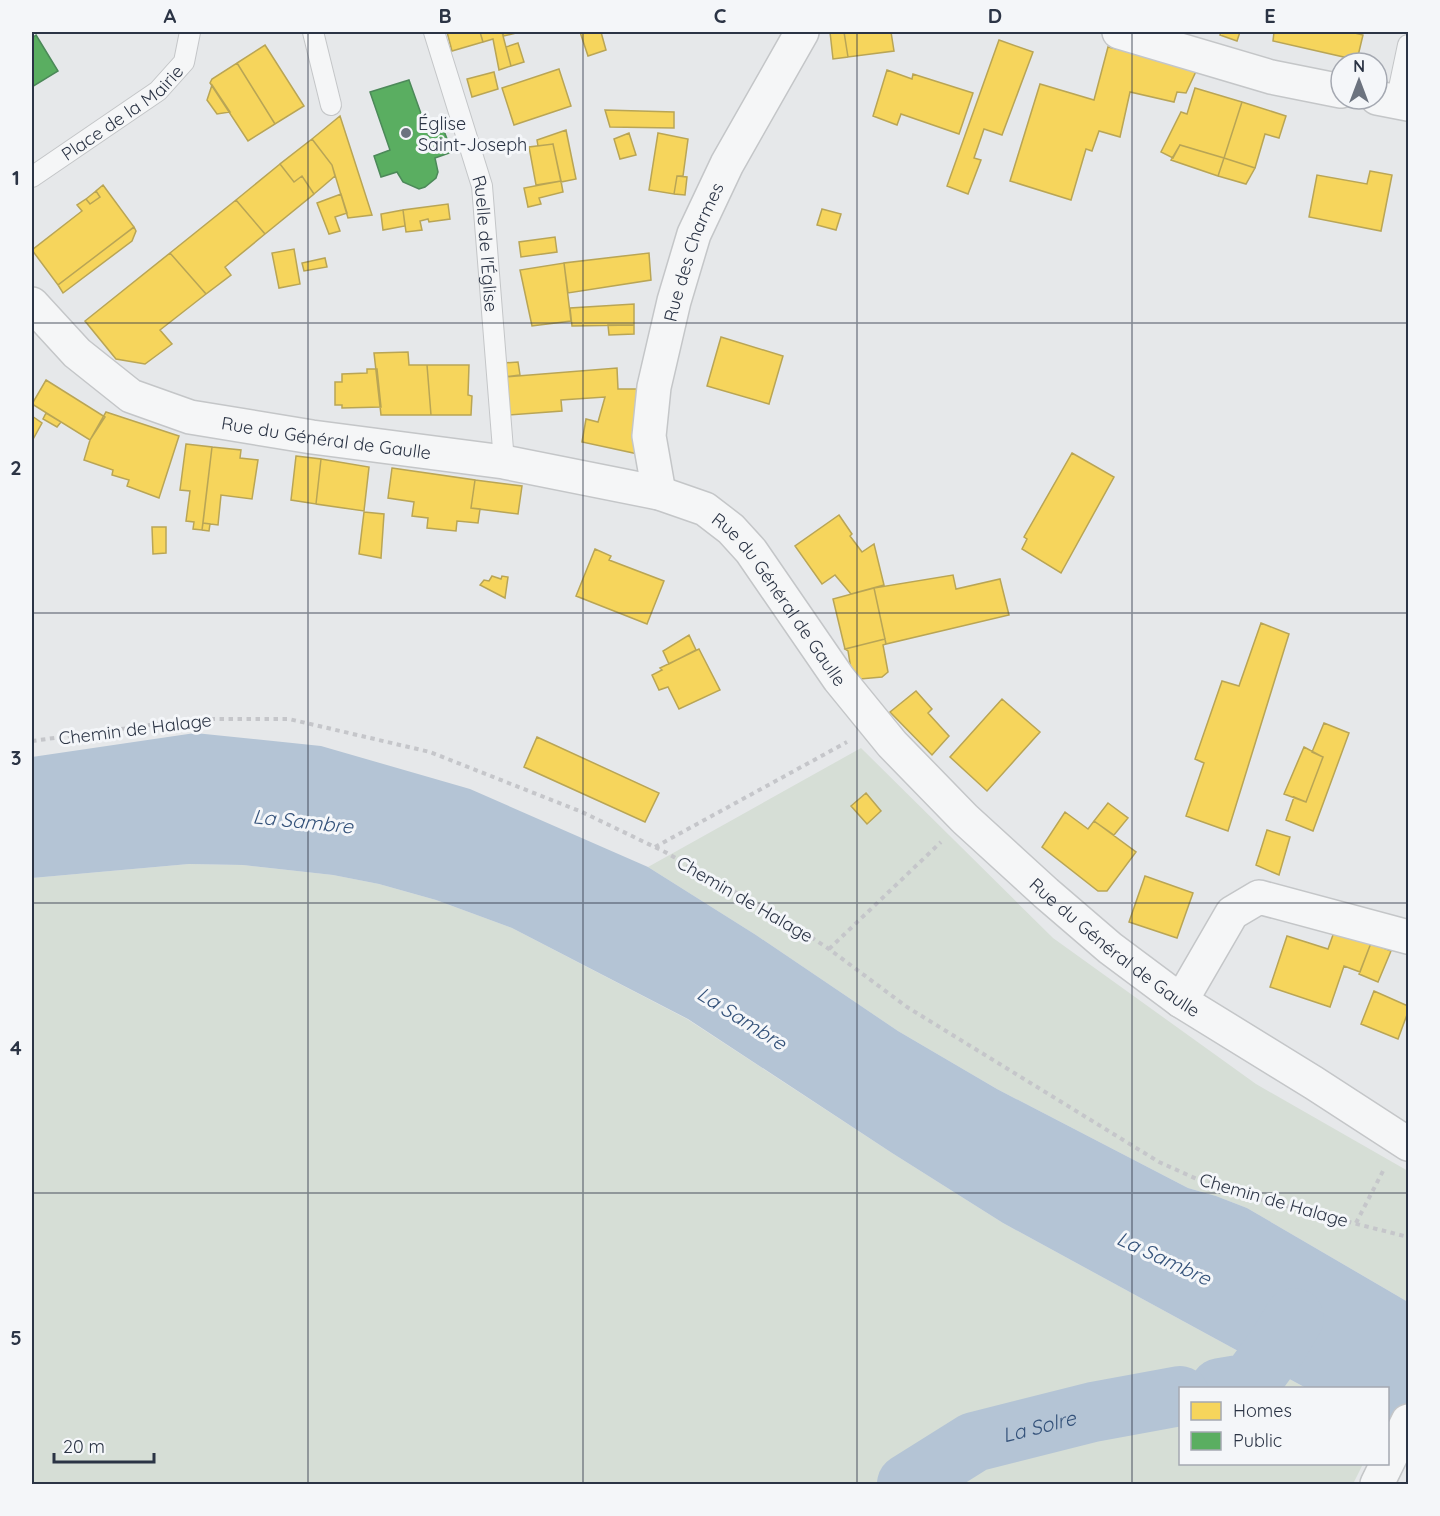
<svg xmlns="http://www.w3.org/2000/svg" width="1440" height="1516" font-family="Quicksand,sans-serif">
  <rect width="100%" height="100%" fill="#e6e8ea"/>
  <path fill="#d6ded6" d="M861 748 1053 938 1256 1084 1408 1171V1302L1247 1208 1216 1196 1188 1188 997 1089 898 1031 756 935 648 867Z
    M189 864 243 865 333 875 379 884 436 900 512 928 687 1019 892 1153 1003 1223 1306 1388H1180V1464H1363L1353 1484H32V878Z"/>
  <path fill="#b4c4d5" d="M195 733 321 746 470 789 648 867 756 935 898 1031 997 1089 1188 1188 1216 1196 1247 1208 1408 1302V1443L1388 1432V1388H1306L1003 1223 892 1153 688 1019 512 928 436 900 379 884 333 875 243 865 189 864 32 878V757Z"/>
  <path fill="#f6d55c" stroke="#b9a555" stroke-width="1.5" d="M447 32H480L483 42 452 51Z
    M480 32H502L511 66 499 70 493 39 483 42Z
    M502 32H520L504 36Z
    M580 32H601L606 50 588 56Z
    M830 32H844L848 57 833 59Z
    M844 32H891L894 51 848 57Z
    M1221 32H1240L1237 41 1220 35Z
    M1274 32H1356L1355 33 1363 35 1357 60 1273 41Z
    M999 40 1033 52 1002 135 984 129 974 158 981 160 968 194 947 186Z
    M518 43 524 62 511 66 506 47Z
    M265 45 304 106 275 124 237 63Z
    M1108 47 1198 67 1186 93 1177 92 1174 102 1130 92 1120 137 1099 131 1092 151 1086 149 1071 200 1010 181 1040 84 1094 100Z
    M237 63 275 124 248 141 210 83 212 79Z
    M559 69 571 106 514 125 502 88Z
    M887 70 912 79 913 74 973 93 959 134 901 114 897 125 873 116Z
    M494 72 498 89 472 97 467 79Z
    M212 85 230 112 217 114 207 100Z
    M1195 88 1242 102 1224 158 1180 145 1173 158 1161 152 1181 112 1187 114Z
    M1242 102 1286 116 1279 138 1265 134 1255 168 1224 158Z
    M605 110 674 112V128L610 127Z
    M340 116 372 215 348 218 332 165 312 139Z
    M566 130 576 179 561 182 553 144 538 146 537 140Z
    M629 133 636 155 620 159 614 139Z
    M658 133 688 139 683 176H677L674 194 649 190Z
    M312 139 332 165 335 176 314 194 302 176 294 182 280 164Z
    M553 144 561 181 536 185 529 147Z
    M1180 145 1224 158 1218 176 1171 160Z
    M1224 158 1255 168 1246 184 1218 176Z
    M280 164 294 182 302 176 314 194 265 234 236 200Z
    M1370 171 1392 175 1381 231 1309 217 1317 175 1367 184Z
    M677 176 687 177 685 195 674 194Z
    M561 181 563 192 539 198 541 204 528 207 524 188Z
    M103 185 134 227 58 285 32 250 82 211 77 205 86 199 90 204 100 197 96 191Z
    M96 191 100 197 90 204 86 199Z
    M341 194 347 213 335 217 340 231 329 234 317 203Z
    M236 200 265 234 225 267 231 275 206 294 170 253Z
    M448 204 450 219 429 222 428 219 420 221 422 230 406 232 403 210Z
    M822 209 841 214 836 230 817 225Z
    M403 210 405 226 383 230 381 214Z
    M134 227 136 231 132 241 63 293 58 285Z
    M555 237 557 252 521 257 519 242Z
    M294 249 300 284 279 288 272 253Z
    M170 253 206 294 160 330 172 344 145 364 116 359 85 321Z
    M649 253 651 280 568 293 564 263Z
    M325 258 327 267 304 271 302 263Z
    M564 263 571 321 532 326 520 270Z
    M634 304V325L572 326 570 308Z
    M608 325H634V334L609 335Z
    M721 337 783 356 769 404 707 386Z
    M408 352 409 365H427L431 415H381L374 353Z
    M518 362 520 375 505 377 503 363Z
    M427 365H469L468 395 472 396 471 415H431Z
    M617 368 618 389H641L638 454 582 442 586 419 598 422 605 397 561 400 562 411 509 415 505 377Z
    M367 369H377L381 407 342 408V405H335V382H342V374L367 373Z
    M46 380 105 417 90 440 32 404Z
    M106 412 179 436 159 498 127 486 129 480 112 475 113 470 84 460 90 440Z
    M46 413 61 422 57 427 43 419Z
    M32 416 42 423 32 441Z
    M186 444 212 447 202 530 193 529 194 522 186 521 190 491 180 490Z
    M212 447 241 450 240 458 258 460 252 499 221 495 218 525 203 523Z
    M1072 453 1114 477 1061 573 1022 549 1027 539 1024 537Z
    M296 456 321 459 316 504 291 500Z
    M321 459 369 467 364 511 316 504Z
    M392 468 475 480 471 508 480 509 478 523 457 521 456 531 427 528 428 518 412 516 414 502 388 498Z
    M475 480 522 486 518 514 471 508Z
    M364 512 384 514 381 558 359 554Z
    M839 515 852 534 850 536 862 552 874 544 884 585 851 594 835 575 822 584 795 546Z
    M203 523 210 524 209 531 202 530Z
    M152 527H166V553L153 554Z
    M595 549 611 556 609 560 664 581 647 624 576 596Z
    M953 575 956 589 1000 579 1009 615 886 644 874 588Z
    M492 576 501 579 502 576 508 577 505 598 480 585 484 580 489 581Z
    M874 588 885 639 845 649 833 599Z
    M1261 623 1289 634 1228 831 1186 816 1204 763 1195 759 1222 681 1239 686Z
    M689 635 696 650 669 664 663 651Z
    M885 639 886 644 883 645 888 672 882 677 860 679 851 669 848 651 845 649Z
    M699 649 720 690 679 709 668 687 659 690 652 675 662 670 660 668Z
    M916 691 932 709 928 713 949 736 932 755 890 712Z
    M1002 699 1040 732 987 791 950 757Z
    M1324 723 1349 733 1313 831 1286 820 1294 797 1306 802 1323 757 1312 752Z
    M537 737 659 793 645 822 524 767Z
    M1304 747 1323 757 1306 802 1284 794Z
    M866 793 881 811 867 824 851 806Z
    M1108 803 1128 818 1114 835 1094 821Z
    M1065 812 1088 829 1094 821 1136 852 1107 891H1098L1042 847Z
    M1267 830 1290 837 1279 875 1256 865Z
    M1145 876 1193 893 1177 938 1129 922Z
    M1334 932 1371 943 1360 972 1344 966 1330 1007 1270 987 1287 936 1328 949Z
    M1371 943 1391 951 1378 982 1359 974Z
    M1374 991 1408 1006V1012L1398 1039 1361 1024Z"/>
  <path fill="#5aae61" stroke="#4c8959" stroke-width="1.5" d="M36 35 58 71 32 87V38Z
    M409 80 429 136 444 131 452 152 435 158 438 172 436 178 425 187 419 189 403 182 397 172 381 177 374 156 390 150 370 92Z"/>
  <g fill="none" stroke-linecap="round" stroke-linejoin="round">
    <g stroke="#b4c4d5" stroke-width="60">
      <path d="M1220 1388 1250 1383 1278 1345 1294 1318"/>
      <path id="s1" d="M907 1484 974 1442 1093 1412 1180 1396"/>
    </g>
    <defs>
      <g id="service">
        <path d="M313 32 331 105"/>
        <path id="s2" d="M434 32 482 186 504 462"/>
        <path d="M1396 102 1408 45"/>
        <path id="s3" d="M32 177 158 91 184 62 190 32"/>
      </g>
      <g id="minor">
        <path d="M1119 32 1271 77 1341 91"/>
        <path d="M1377 98 1408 104"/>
        <path id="s4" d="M659 493 649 436 654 387 674 301 694 234 727 164 802 32"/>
        <path d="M1181 1001 1232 913 1259 897 1408 937"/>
      </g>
      <g id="tertiary">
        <path id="s5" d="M32 304 77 353 131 396 190 417 312 437 504 462 659 493 705 509 731 529 751 551 839 679 892 744 965 819 1046 893 1110 948 1181 1001 1314 1083 1408 1144"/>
        <path d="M1377 1484 1408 1421"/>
      </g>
    </defs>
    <use href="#service" stroke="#c4c6c8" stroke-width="22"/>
    <use href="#minor" stroke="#c4c6c8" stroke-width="36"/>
    <use href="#tertiary" stroke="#c4c6c8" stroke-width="36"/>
    <path stroke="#c5c6ca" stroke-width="4" stroke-dasharray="4.5 4.5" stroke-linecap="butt" d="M32 741 195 719H289L430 752 582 812 665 852 796 927 829 949 907 1007 1159 1162 1199 1180 1259 1199 1408 1237
      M655 847 847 742
      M829 949 941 842
      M1356 1223 1384 1169"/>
    <use href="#service" stroke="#f5f6f7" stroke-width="20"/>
    <use href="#minor" stroke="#f5f6f7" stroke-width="33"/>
    <use href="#tertiary" stroke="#f5f6f7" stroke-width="33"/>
  </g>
  <path fill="none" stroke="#2b3445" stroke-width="1.5" stroke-opacity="0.55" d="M308 32V1484M583 32V1484M857 32V1484M1132 32V1484M32 323H1408M32 613H1408M32 903H1408M32 1193H1408"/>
  <circle fill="#6c737f" stroke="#f4f6f9" stroke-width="2" cx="406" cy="133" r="6"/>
  <g text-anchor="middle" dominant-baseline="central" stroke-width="6" stroke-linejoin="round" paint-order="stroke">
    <g font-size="18" fill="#2b3445" stroke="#f4f6f9">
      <text stroke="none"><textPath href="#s3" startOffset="111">Place de la Mairie</textPath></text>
      <text stroke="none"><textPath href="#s2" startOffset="219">Ruelle de l'Église</textPath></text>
      <text stroke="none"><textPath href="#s4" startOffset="248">Rue des Charmes</textPath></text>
      <text stroke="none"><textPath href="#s5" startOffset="336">Rue du Général de Gaulle</textPath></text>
      <text stroke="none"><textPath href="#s5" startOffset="840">Rue du Général de Gaulle</textPath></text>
      <text transform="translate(135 729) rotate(-7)">Chemin de Halage</text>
      <text transform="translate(745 899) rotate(30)">Chemin de Halage</text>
      <text stroke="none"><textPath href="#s5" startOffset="1326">Rue du Général de Gaulle</textPath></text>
      <text transform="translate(1274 1200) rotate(16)">Chemin de Halage</text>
    </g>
    <g font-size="18" fill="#2b3445" stroke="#f4f6f9" text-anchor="start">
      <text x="418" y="123">Église<tspan x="418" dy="21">Saint-Joseph</tspan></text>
    </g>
    <g font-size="20" font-style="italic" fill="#34527a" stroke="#f4f6f9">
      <text transform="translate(303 821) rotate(6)">La Sambre</text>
      <text transform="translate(742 1018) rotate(32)">La Sambre</text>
      <text transform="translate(1164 1258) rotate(25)">La Sambre</text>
      <text stroke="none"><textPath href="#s1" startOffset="146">La Solre</textPath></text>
    </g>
  </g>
  <rect width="1440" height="1516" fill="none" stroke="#f4f6f9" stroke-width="66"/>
  <rect x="1179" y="1387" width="210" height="78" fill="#f4f6f9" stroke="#a4a8b1" stroke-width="1.5"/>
  <rect x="1191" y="1402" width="30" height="18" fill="#f6d55c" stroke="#a4a8b1" stroke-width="1.5"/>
  <text x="1233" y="1417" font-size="18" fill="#2b3445">Homes</text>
  <rect x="1191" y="1432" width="30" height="18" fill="#5aae61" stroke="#a4a8b1" stroke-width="1.5"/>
  <text x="1233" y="1447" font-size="18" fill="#2b3445">Public</text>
  <g transform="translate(1359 81)"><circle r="28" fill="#f4f6f9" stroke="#a4a8b1" stroke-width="1.5"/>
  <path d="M0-4.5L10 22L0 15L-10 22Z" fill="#6c737f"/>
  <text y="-9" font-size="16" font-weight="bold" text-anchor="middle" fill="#2b3445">N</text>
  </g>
  <path d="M54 1453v9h100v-9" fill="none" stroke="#2b3445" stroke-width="3"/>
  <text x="63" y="1453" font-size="18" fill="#2b3445" stroke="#f4f6f9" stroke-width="4.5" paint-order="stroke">20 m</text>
  <rect x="33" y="33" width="1374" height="1450" fill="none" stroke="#2b3445" stroke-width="2"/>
  <g font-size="20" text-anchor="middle" font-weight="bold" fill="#2b3445">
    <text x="170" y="23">A</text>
    <text x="445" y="23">B</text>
    <text x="720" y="23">C</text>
    <text x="995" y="23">D</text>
    <text x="1270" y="23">E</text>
    <text x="16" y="185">1</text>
    <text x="16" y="475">2</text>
    <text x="16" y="765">3</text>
    <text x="16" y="1055">4</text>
    <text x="16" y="1345">5</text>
  </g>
</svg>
